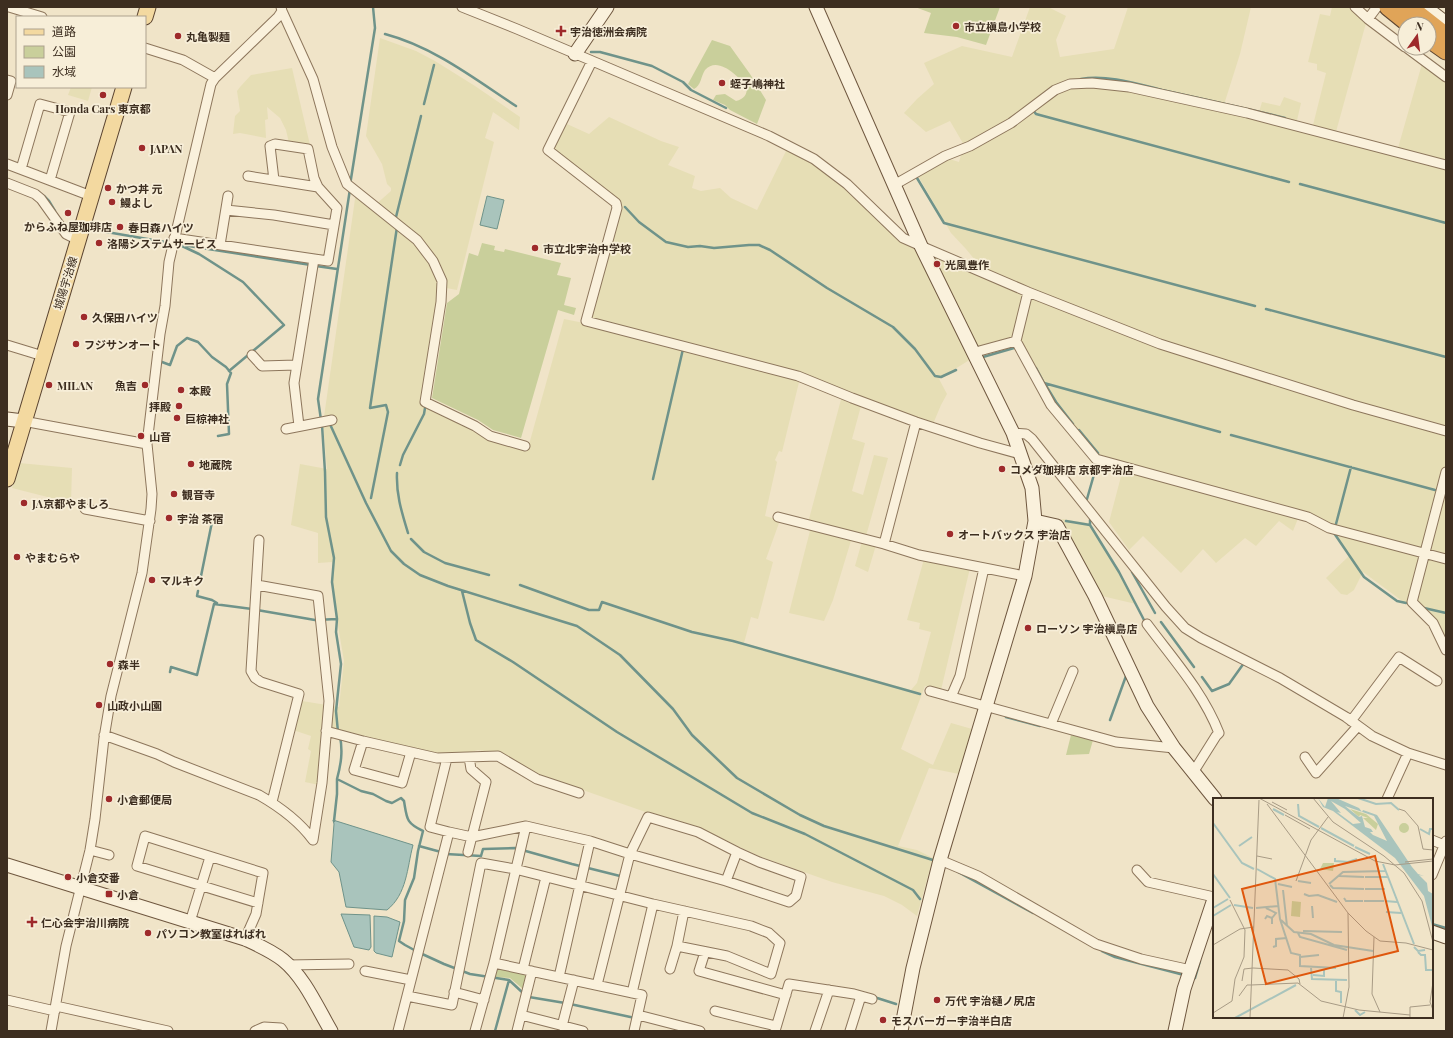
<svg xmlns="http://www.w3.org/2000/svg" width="1453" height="1038" font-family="'Playfair Display','Noto Sans JP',serif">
  <rect width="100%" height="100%" fill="#f0e4c8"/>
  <path fill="#e6deb5" d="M1030 7H1048L1066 16 1056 40 1060 57 1114 49 1128 7H1251L1240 54 1222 111 1257 119 1262 102 1280 106 1284 97 1301 103 1295 129 1311 133 1326 73 1317 70V64L1308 62 1320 14 1330 16 1332 7H1348L1366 23 1334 139 1396 155 1422 64 1446 81V650L1434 627 1405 603 1363 572 1354 590 1347 595 1341 594 1326 578 1349 556 1336 535 1333 525 1301 511 1293 531 1279 521 1256 546 1245 538 1216 563 1203 549 1181 573 1143 536 1129 550 1109 522 1124 465 1097 457 1054 404 1047 388 1018 341 1013 337 979 346 971 359 939 379 947 394 941 405 933 424 861 406 852 439 865 443 852 491 863 495 874 455 888 458 866 536 876 545 868 572 855 566 863 538 853 534 833 600 824 621 789 613 812 523 809 522V519L843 392 801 374 782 452 779 451 775 460 777 462 765 516 776 519 779 523 766 559 773 562 758 619 751 617 744 643 911 690 917 683 931 632 919 629 920 623 907 620 924 559 970 568 941 690 925 686 901 749 933 765 951 723 972 729 959 774 929 768 898 846 917 850 933 858 917 916 902 905 884 896 832 882 761 857 710 833 654 815 540 775 503 754 478 750 471 752 438 754 325 730 319 785 305 782 311 751 308 749 311 736 293 730 302 701 339 707 344 661 334 602 332 562 318 563V533L291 525 300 464 327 469 323 424 356 192 374 206 391 191V188L387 184 382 164 366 136 380 38 416 51 435 61 475 86 520 117 519 130 493 112 485 138 494 142 457 290 441 287 421 400 528 448 564 319 589 324 620 209 553 150 567 124 589 134 609 117 661 141 679 147 668 165 695 176 692 188 701 191 720 188 731 198 757 210 787 149 812 163 846 189 902 241 978 272 980 266 966 249 951 233 917 174 946 158 959 162 964 145 950 121 926 132 904 113 917 99 934 84 924 63 962 46 1012 57Z
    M292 68 310 145 289 143 286 130 280 118 267 107 268 119 265 120 266 138 240 133 233 134 235 116 240 111 237 91 240 87 251 75Z
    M71 87H92L88 101 68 95Z
    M19 463 72 468 71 503 12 488Z
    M1062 519 1088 523 1099 537 1136 604 1102 596Z"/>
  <path fill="#c9cf9b" d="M915 7H1000L986 45 957 37 924 33 931 13Z
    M712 40 730 46 750 74 766 100 757 124 730 110 725 105 713 100 716 95 725 94 736 101C744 99 747 95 747 87 739 77 718 55 705 70 701 76 701 86 694 89L688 84Z
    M482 243 495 246 494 250 504 252 505 249 561 263 557 275 571 278 564 305 576 308 574 315 558 310 521 438 493 430 478 420 432 398 447 303 459 294 469 253 478 256Z
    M1071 735 1093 740 1089 754 1066 755Z
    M496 968 525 973 526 977 523 989 510 978 494 977Z"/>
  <path fill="#a9c4bc" stroke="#6f938a" d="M487 196 504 200 497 229 480 225Z
    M333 820 413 845C407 868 407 894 387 910L346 907 339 872 331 862 334 824Z
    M341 914 370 915 371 947 369 950 354 947Z
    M374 916 387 917 400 922 392 957 376 953 374 951Z"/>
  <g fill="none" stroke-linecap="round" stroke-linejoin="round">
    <path stroke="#6f938a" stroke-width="2.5" d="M385 34C434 47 475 79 516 106
      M591 52H600L652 66 683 82 691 90 726 108
      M1081 79C1106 74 1138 84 1162 90 1203 99 1244 108 1285 118
      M424 104 434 65
      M1033 110 1036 114 1289 182
      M917 178 944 223 1255 306
      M1300 184 1446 223
      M350 185 375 28 373 7
      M44 196 49 201 55 211
      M625 207 639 222 666 242 688 247 700 246 714 248 749 245H759L770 250 827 288 893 327 915 349 935 376 941 377 956 370
      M396 220V217L421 116
      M89 229 171 243
      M176 244 311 265
      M182 246 199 254 243 282 284 325 229 371
      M316 266 337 269
      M1266 309 1446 357
      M983 357 1014 348
      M162 362 170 365 177 346 187 338 198 342 212 357 226 367 231 373 227 384 229 434 218 436
      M1036 368 1044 383 1220 432
      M1045 384 1056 402 1073 424
      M321 420 318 399 350 189
      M329 422 366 503 391 551 404 564 420 575 448 586 577 626 620 655 673 709 692 735 737 778 800 815 824 826 936 861
      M322 425 325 472 326 517 334 558 332 582 337 619 336 632 341 664 336 711 338 732
      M1079 430 1098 453V456
      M1231 435 1435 490
      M400 465 403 455 424 414 425 408
      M397 473C396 495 402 513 408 533
      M653 479 683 349
      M371 498 388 412 386 405 370 408 397 227
      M1087 499 1097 464
      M1090 520V525L1119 572 1144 620
      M1066 521 1090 525
      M1336 524 1351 467
      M1334 533 1364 577 1397 601 1406 603
      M411 539 424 552 445 563 489 575
      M1132 572 1155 613
      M200 581 212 522
      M520 585 589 610H599L602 602 692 632 733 641 920 694
      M198 591 197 596 212 600 217 603
      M462 591 470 623 476 640 513 662 617 732 752 813 805 834 913 890 920 899
      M1424 608 1446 613
      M257 610 315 620 337 619
      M1161 622 1194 667
      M170 672 171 667 197 675 214 604 252 609
      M1202 677 1212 691 1229 684 1244 663
      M1006 717 1040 726
      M1110 720 1126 676
      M340 736C343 752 341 764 337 779L361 791 373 794 386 801 392 803 401 798 404 801C407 819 406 823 423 831L418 851 414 878 405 900 404 921 399 941 405 945 416 951
      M334 821 337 794V779
      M419 846 441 852
      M446 854 481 856 483 849 515 848 572 864 620 876
      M958 872 1033 913
      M1432 924 1446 928
      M1102 951 1115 957 1184 975
      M420 953 444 964 470 974 509 980 523 993
      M1192 977 1195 978 1200 961
      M527 996 529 997 565 1003
      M874 997 896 1004
      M570 1004 635 1018
      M495 1031 509 980"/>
    <defs>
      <path id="street" d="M9 7 42 17
        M462 7 517 29 769 136 814 159 847 184 903 238 921 246 1028 292 1160 344 1353 405 1446 431
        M1355 7 1368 19 1405 47
        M282 11 313 79 332 147 347 184 417 240 433 261 442 281 441 302 425 402 475 426 490 436 525 446
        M1368 19 1377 7
        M145 48 183 60 215 78
        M1407 48 1446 77
        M592 61 548 150 616 203 617 208 586 321 798 376 852 398 916 422 980 443 1020 454
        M7 80 11 81 7 95
        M7 164 91 196
        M21 169 40 104 70 112 50 180
        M248 176 318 187
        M7 183 35 194 41 199 66 234 78 240
        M894 185 945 156 970 146 1011 123 1055 90 1070 84 1092 83 1129 87 1247 113 1446 165
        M226 210 274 215 334 225
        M174 238 328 261 337 208 318 187 314 178 308 149 275 144 270 146 274 180
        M220 245 228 196
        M1016 341 1051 405 1096 459 1308 517 1329 528 1446 559
        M7 345 43 356
        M972 353 1016 341 1028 292
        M252 355 262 366 296 365
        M23 421 147 444
        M299 426 294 383 314 259
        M286 429 332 420
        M1013 433 1026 434 1032 439 1166 607 1185 628 1201 638 1280 678 1346 717 1372 736 1408 753 1446 765
        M1446 472 1412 602 1433 623 1446 650
        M85 509 150 521
        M778 517 884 544 919 555 1025 576
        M259 540 251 671 255 678 261 682 299 694 272 802
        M884 544 916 422
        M257 585 318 596 329 701 322 783 313 840
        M1147 624C1173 659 1203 692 1219 733L1216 736 1194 771
        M930 691 1116 742 1174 748
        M951 697 960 676 984 568
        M1351 721 1399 657 1437 681
        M1051 724 1073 671
        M326 731 363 741 437 758 498 756 537 779 579 793
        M104 735 157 754 174 762 259 795C280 807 299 821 313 840
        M363 741 354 770 402 783 411 752
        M1305 757 1316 773 1358 726
        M447 758 430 827 449 832
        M1387 799 1408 753
        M1432 840 1444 845
        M90 850 109 855
        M468 852 486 782 471 769 469 757
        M940 860 978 876 1096 944 1141 959 1191 970
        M1137 870 1148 882 1214 897
        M1432 875 1446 841
        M726 881 737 852 698 832 648 817 630 854 726 881 789 902 796 896 801 877 759 862 737 852
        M190 922 210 857
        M245 939 256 914 263 873 145 836 137 866 258 903
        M705 952 699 971 786 995
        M494 963 642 995 634 1031
        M287 965 349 964
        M523 969 546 877
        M670 969 677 946 684 911
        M365 971 411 980
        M559 977 590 841
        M454 992 484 1000
        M632 993 653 904
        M407 996 452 1005 481 863 515 869 653 904 751 926 769 933 780 943 771 974 727 956 677 946
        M7 1000 55 1011
        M56 1006 168 1031
        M715 1011 776 1026
        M521 1015 583 1031
        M638 1015 700 1031
        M562 1026 574 980
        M51 1031 66 946 90 850 95 819 104 738 111 696 142 573 151 509 152 494 147 444 160 334 165 306 169 262 211 84 215 78 278 17 282 11 281 7
        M255 1031 264 1027 281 1028 283 1031
        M398 1031 449 832 472 837 526 826 590 841 630 854 597 985
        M475 1031 494 963 526 826
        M517 1031 532 971
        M775 1031 789 984 854 994 872 999
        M815 1031 829 990
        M850 1031 861 996"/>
      <path id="secondary" d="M816 7 921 246 1013 433 1032 488 1035 521 1057 526 1095 596 1147 706 1174 748 1215 799
        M1425 7 1446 23
        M575 54 607 7
        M7 419 23 421
        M7 865 245 939C258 945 272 951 283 960 304 977 317 1007 331 1031
        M1432 932 1446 937
        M901 1031 913 968 940 860 1025 576 1035 521
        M1175 1031 1184 989 1214 899"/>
      <path id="primary" d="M145 17 148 7
        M7 479 124 87"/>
      <path id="highway" d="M1388 7 1409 24
        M1409 7 1446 36
        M1429 39 1446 51"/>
    </defs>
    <use href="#street" stroke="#8d765c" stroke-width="11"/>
    <use href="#secondary" stroke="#6f573f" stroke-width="15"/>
    <use href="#primary" stroke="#5b4430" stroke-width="17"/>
    <use href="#highway" stroke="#5b4430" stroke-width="19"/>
    <use href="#street" stroke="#faf1dc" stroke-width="9"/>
    <use href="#secondary" stroke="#faf1dc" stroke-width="13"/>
    <use href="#primary" stroke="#f3d9a0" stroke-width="15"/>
    <use href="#highway" stroke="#e0a458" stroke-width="17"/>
  </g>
  <g fill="#9e2a2b" stroke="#f7eed8" stroke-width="1.5">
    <circle cx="956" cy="26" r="4"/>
    <path d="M559 25h4v4h4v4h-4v4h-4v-4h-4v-4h4z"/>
    <circle cx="178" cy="36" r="4"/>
    <circle cx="722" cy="83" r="4"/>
    <circle cx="103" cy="95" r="4"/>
    <circle cx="142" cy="148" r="4"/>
    <circle cx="108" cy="188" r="4"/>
    <circle cx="112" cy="202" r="4"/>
    <circle cx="68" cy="213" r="4"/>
    <circle cx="120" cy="227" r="4"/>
    <circle cx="99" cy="243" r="4"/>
    <circle cx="535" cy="248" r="4"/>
    <circle cx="937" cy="264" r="4"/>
    <circle cx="84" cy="317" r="4"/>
    <circle cx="76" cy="344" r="4"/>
    <circle cx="49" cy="385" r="4"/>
    <circle cx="145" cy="385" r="4"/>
    <circle cx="181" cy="390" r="4"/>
    <circle cx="179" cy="406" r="4"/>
    <circle cx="177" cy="418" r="4"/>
    <circle cx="141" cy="436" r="4"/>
    <circle cx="191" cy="464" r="4"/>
    <circle cx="1002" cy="469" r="4"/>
    <circle cx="174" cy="494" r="4"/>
    <circle cx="24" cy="503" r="4"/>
    <circle cx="169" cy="518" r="4"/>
    <circle cx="950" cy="534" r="4"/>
    <circle cx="17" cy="557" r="4"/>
    <circle cx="152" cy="580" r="4"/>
    <circle cx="1028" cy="628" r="4"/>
    <circle cx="110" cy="664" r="4"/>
    <circle cx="99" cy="705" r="4"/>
    <circle cx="109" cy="799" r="4"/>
    <circle cx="68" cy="877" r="4"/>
    <rect x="105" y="890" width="8" height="8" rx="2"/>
    <path d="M30 916h4v4h4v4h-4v4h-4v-4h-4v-4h4z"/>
    <circle cx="148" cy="933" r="4"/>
    <circle cx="937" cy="1000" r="4"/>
    <circle cx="883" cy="1020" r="4"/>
  </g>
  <g text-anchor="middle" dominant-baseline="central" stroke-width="3.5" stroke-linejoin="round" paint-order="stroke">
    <g font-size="11" font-weight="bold" fill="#3d2e20" stroke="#f7eed8" text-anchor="start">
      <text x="964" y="26">市立槇島小学校</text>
      <text x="570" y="31">宇治徳洲会病院</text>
      <text x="186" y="36">丸亀製麺</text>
      <text x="730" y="83">蛭子嶋神社</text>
      <text x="103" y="108" text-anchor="middle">Honda Cars 東京都</text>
      <text x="150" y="148">JAPAN</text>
      <text x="116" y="188">かつ丼 元</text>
      <text x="120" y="202">鰻よし</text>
      <text x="68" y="226" text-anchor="middle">からふね屋珈琲店</text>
      <text x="128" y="227">春日森ハイツ</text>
      <text x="107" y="243">洛陽システムサービス</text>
      <text x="543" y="248">市立北宇治中学校</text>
      <text x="945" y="264">光風豊作</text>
      <text x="92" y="317">久保田ハイツ</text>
      <text x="84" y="344">フジサンオート</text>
      <text x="57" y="385">MILAN</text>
      <text x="137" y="385" text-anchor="end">魚吉</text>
      <text x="189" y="390">本殿</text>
      <text x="171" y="406" text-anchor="end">拝殿</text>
      <text x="185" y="418">巨椋神社</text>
      <text x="149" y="436">山音</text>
      <text x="199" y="464">地蔵院</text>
      <text x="1010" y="469">コメダ珈琲店 京都宇治店</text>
      <text x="182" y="494">観音寺</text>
      <text x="32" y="503">JA京都やましろ</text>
      <text x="177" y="518">宇治 茶宿</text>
      <text x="958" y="534">オートバックス 宇治店</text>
      <text x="25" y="557">やまむらや</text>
      <text x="160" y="580">マルキク</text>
      <text x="1036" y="628">ローソン 宇治槇島店</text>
      <text x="118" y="664">森半</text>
      <text x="107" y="705">山政小山園</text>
      <text x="117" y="799">小倉郵便局</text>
      <text x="76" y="877">小倉交番</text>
      <text x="117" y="894">小倉</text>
      <text x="41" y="922">仁心会宇治川病院</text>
      <text x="156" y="933">パソコン教室はればれ</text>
      <text x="945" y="1000">万代 宇治樋ノ尻店</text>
      <text x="891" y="1020">モスバーガー宇治半白店</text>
    </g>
    <g font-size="11" fill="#3d2e20" stroke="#f7eed8">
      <text transform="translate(65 283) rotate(-73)">城陽宇治線</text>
    </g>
  </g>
  <g transform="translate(1213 798)">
    <rect width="220" height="220" fill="#f0e4c8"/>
    <path d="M137 11 153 16 165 26 163 32 150 20H155L147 17 146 19ZM186 30a5 5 0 1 1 10 0a5 5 0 1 1-10 0ZM110 65H121L120 73 107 71ZM79 103 88 104 87 119 78 118Z" fill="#c9cf9b"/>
    <path d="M105 0 112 9 115 0H123L146 10 149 14 150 12 164 17 199 69 205 76 211 78 206 77 214 85 215 93 220 96 219 90 220 92V132L211 98 182 60 120 13 110 9ZM118 3 132 11 148 25 140 26 124 14 128 15ZM132 8 161 18 174 43 160 37 157 34H160L158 31 152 29 149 18 146 19Z" fill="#a9c4bc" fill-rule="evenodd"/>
    <path fill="none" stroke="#a9c4bc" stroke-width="2" d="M145 0 163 6 178 5 186 12M85 6 86 18 106 29M60 11 71 17M0 25 29 65 41 71M108 30 141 48M207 31 216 36 217 31H220M26 48 39 39M142 49 157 56M122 60V63L135 64 144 61M170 66 201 146M44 71 62 81 67 121 78 155 87 157V168L123 170M0 76 17 100M126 78 151 79M152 79H175M85 83 98 85M65 86 79 89M116 86 130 74 172 73M117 87 120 90 151 91M152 91H172M70 92 74 128M91 96 96 98 105 97 124 104M131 100 133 103H150M151 103H171M172 103 184 104M21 107 40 110M99 108 100 120M0 110 15 101M43 110 66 108M53 110 63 115 59 120M173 114 188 115M0 118 18 107M52 121 54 118 59 120V126M68 122 81 134 98 136 121 147 160 153M90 133 129 134M85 135 87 139 134 152M60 149 63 148V141L74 140M201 149 205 153 212 152M205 154 208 157H212L213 172H220M87 159 106 157M98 170 99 181 134 182M100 177 111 178V171M123 183V193L128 194V205M142 212 147 217 152 214M22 220 83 187"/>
    <path fill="none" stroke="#a89b85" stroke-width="1" d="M46 0 162 63 182 67 220 63M100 0 120 24 171 58 191 75 209 103 220 144M59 4 74 12M54 6 135 115 153 133 167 143 193 145 220 152M186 11 192 13 205 28 210 51 220 52M72 17 97 31M44 58 59 61M192 64 220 61M83 83 98 42 115 19M161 139 159 196 167 214M0 147 27 131 41 129M40 170 75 172 86 181 87 186M29 183 31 171 40 170M220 184 217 204 220 212M38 187 85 185 108 203 146 212 197 217V220M26 198 34 187H38M0 215 19 203 22 181 31 159 32 132 17 102M197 217V209L217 207M37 220 46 2M130 220 136 189 135 115"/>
    <path fill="#df570d" fill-opacity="0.15" stroke="#df570d" stroke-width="2" d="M162 58 185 153 53 186 29 91Z"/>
    <rect width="220" height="220" fill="none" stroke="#3d2e20" stroke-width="2"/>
  </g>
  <rect width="1453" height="1038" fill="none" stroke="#3d2e20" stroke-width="16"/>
  <rect x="16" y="16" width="130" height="72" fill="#f7eed8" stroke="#ada18e"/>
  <rect x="24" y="29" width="20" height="6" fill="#f3d9a0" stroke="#ada18e"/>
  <text x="52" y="36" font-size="12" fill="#3d2e20">道路</text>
  <rect x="24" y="46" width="20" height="12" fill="#c9cf9b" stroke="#ada18e"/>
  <text x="52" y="56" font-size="12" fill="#3d2e20">公園</text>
  <rect x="24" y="66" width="20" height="12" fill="#a9c4bc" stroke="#ada18e"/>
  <text x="52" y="76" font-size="12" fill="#3d2e20">水域</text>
  <g transform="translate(1417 36) rotate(14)"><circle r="19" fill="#f7eed8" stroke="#ada18e"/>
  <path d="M0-3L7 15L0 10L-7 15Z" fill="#9e2a2b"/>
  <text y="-6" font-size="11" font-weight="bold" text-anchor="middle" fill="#3d2e20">N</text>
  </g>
</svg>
